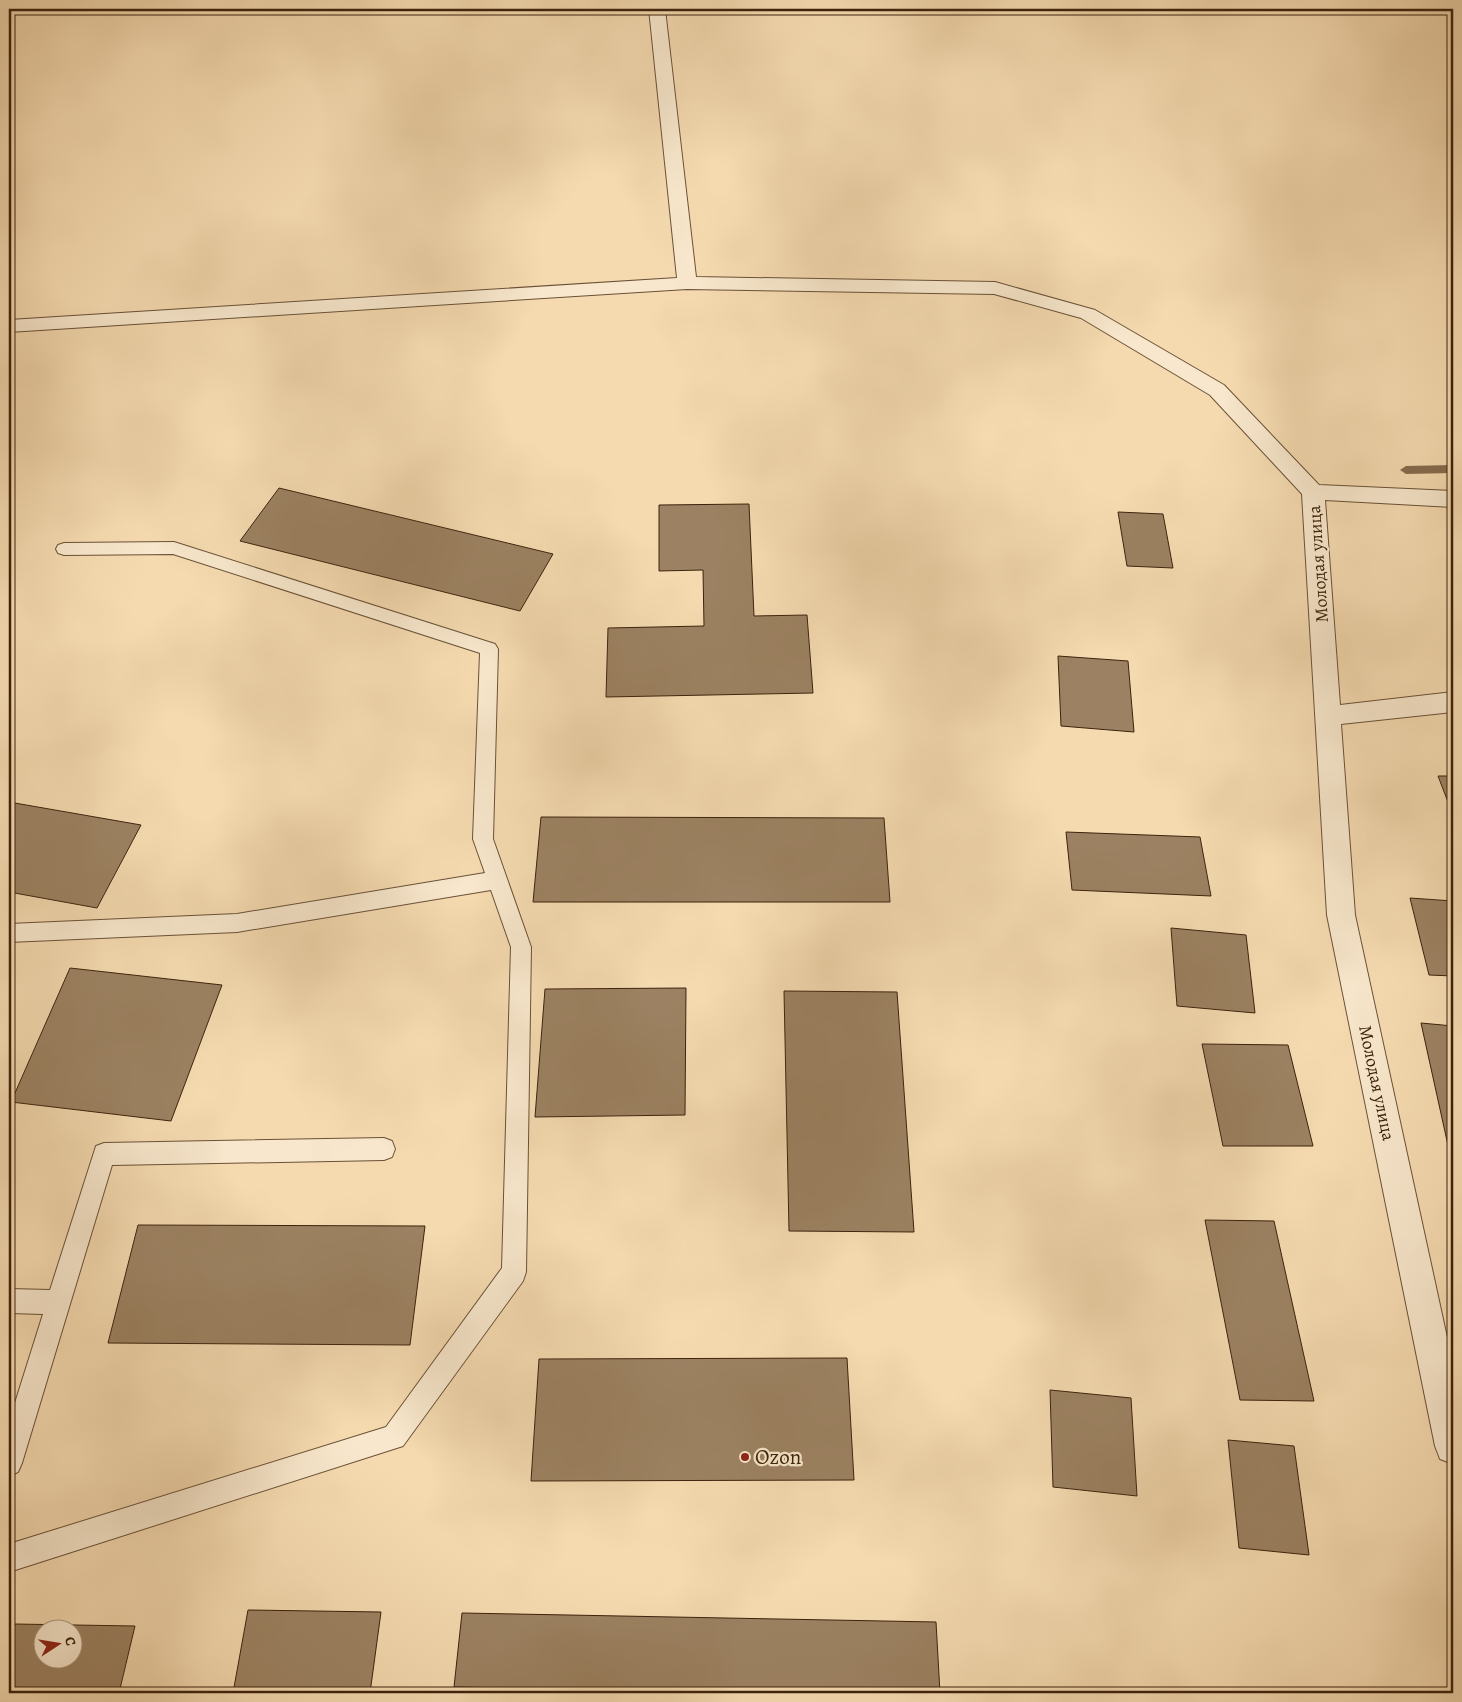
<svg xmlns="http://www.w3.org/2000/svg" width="1462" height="1702" font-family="Alegreya,serif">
  <rect width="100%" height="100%" fill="#f5dab0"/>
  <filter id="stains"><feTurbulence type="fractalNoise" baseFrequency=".004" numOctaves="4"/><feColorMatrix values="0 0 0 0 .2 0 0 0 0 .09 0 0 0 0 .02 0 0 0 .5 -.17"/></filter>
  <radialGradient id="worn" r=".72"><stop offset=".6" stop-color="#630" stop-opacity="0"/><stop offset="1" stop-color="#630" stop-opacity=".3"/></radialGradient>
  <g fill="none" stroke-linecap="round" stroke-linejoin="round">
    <path fill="#856c4e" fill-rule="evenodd" d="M1453 465V473L1406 474 1400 470 1406 466Z"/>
  </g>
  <path fill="#9c8262" stroke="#3c230d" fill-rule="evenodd" d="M279 488 553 554 520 611 240 541Z
    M749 504 754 616 807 615 813 693 606 697 608 628 704 626 703 570 659 571V505Z
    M1118 512 1163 514 1173 568 1127 566Z
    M1058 656 1128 661 1134 732 1061 726Z
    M1438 776H1453V815Z
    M9 802 141 825 97 908 9 892Z
    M541 817 884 818 890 902H533Z
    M1066 832 1200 837 1211 896 1072 890Z
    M1410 898 1453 901V976L1429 975Z
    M1171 928 1246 935 1255 1013 1177 1006Z
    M70 968 222 985 171 1121 11 1102Z
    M686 988 685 1115 535 1117 545 989Z
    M784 991 897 992 914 1232 789 1231Z
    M1421 1023 1453 1026V1159H1451Z
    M1202 1044 1288 1045 1313 1146H1223Z
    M1205 1220 1274 1221 1314 1401 1240 1400Z
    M138 1225 425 1226 410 1345 108 1343Z
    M847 1358 854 1480 531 1481 539 1359Z
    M1050 1390 1131 1398 1137 1496 1053 1487Z
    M1228 1440 1294 1446 1309 1555 1239 1548Z
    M248 1610 381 1612 370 1693H233Z
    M462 1613 936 1622 940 1693H767L454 1687Z
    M15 1624 135 1626 119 1693 9 1692V1646ZM42 1630H72V1660H42Z"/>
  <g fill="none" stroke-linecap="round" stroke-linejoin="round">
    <defs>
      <path id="lane" d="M174 542 495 644 498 649 493 839 531 947 526 1272 523 1281 403 1446 9 1572V1544L386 1427 502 1268 511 947 491 890 237 932 9 942V924L237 914 485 873 473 839 480 653 173 554 64 555 58 553 56 549 58 545 64 543Z
        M384 1138 392 1141 395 1149 392 1157 384 1160 112 1165 22 1463 18 1472 9 1476V1422L43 1314 9 1313V1289L50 1290 96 1146 104 1143Z"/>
      <path id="street" d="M649 9H665L696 277 995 282 1095 310 1224 385 1319 485 1453 491V507L1325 500 1340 705 1453 692V712L1341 724 1355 915 1453 1365V1464L1440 1459 1435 1446 1327 915 1302 494 1210 395 1081 318 994 294 687 289 9 332V320L677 278Z"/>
    </defs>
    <use href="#lane" stroke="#6a5136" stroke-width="2"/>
    <use href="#street" stroke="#6a5136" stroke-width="2"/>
    <use href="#lane" fill="#f8e7cc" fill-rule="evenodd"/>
    <use href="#street" fill="#f8e7cc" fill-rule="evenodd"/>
  </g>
  <circle fill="#8f2418" stroke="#f8e7cc" stroke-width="2" cx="745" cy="1457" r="5"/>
  <g text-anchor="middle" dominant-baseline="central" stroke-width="4.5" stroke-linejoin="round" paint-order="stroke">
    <g font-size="18" fill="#3c230d" stroke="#f8e7cc">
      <text transform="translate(1318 564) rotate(-94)">Молодая улица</text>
      <text transform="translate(1377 1083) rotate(78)">Молодая улица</text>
    </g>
    <g font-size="21" fill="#3c230d" stroke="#f8e7cc" text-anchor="start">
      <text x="755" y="1457">Ozon</text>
    </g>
  </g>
  <rect width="1462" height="1702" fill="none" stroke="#f5dab0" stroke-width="30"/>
  <rect x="10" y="10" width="1442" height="1682" fill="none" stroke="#3c230d" stroke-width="2.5"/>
  <rect x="15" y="15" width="1432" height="1672" fill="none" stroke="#3c230d"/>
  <g transform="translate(58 1644) rotate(78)"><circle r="24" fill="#f8e7cc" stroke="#ad9980"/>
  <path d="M0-4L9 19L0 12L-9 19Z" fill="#8f2418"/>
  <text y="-8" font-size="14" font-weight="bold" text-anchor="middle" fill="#3c230d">С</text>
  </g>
  <rect width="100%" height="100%" filter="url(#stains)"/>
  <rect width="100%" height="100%" fill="url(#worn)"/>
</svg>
